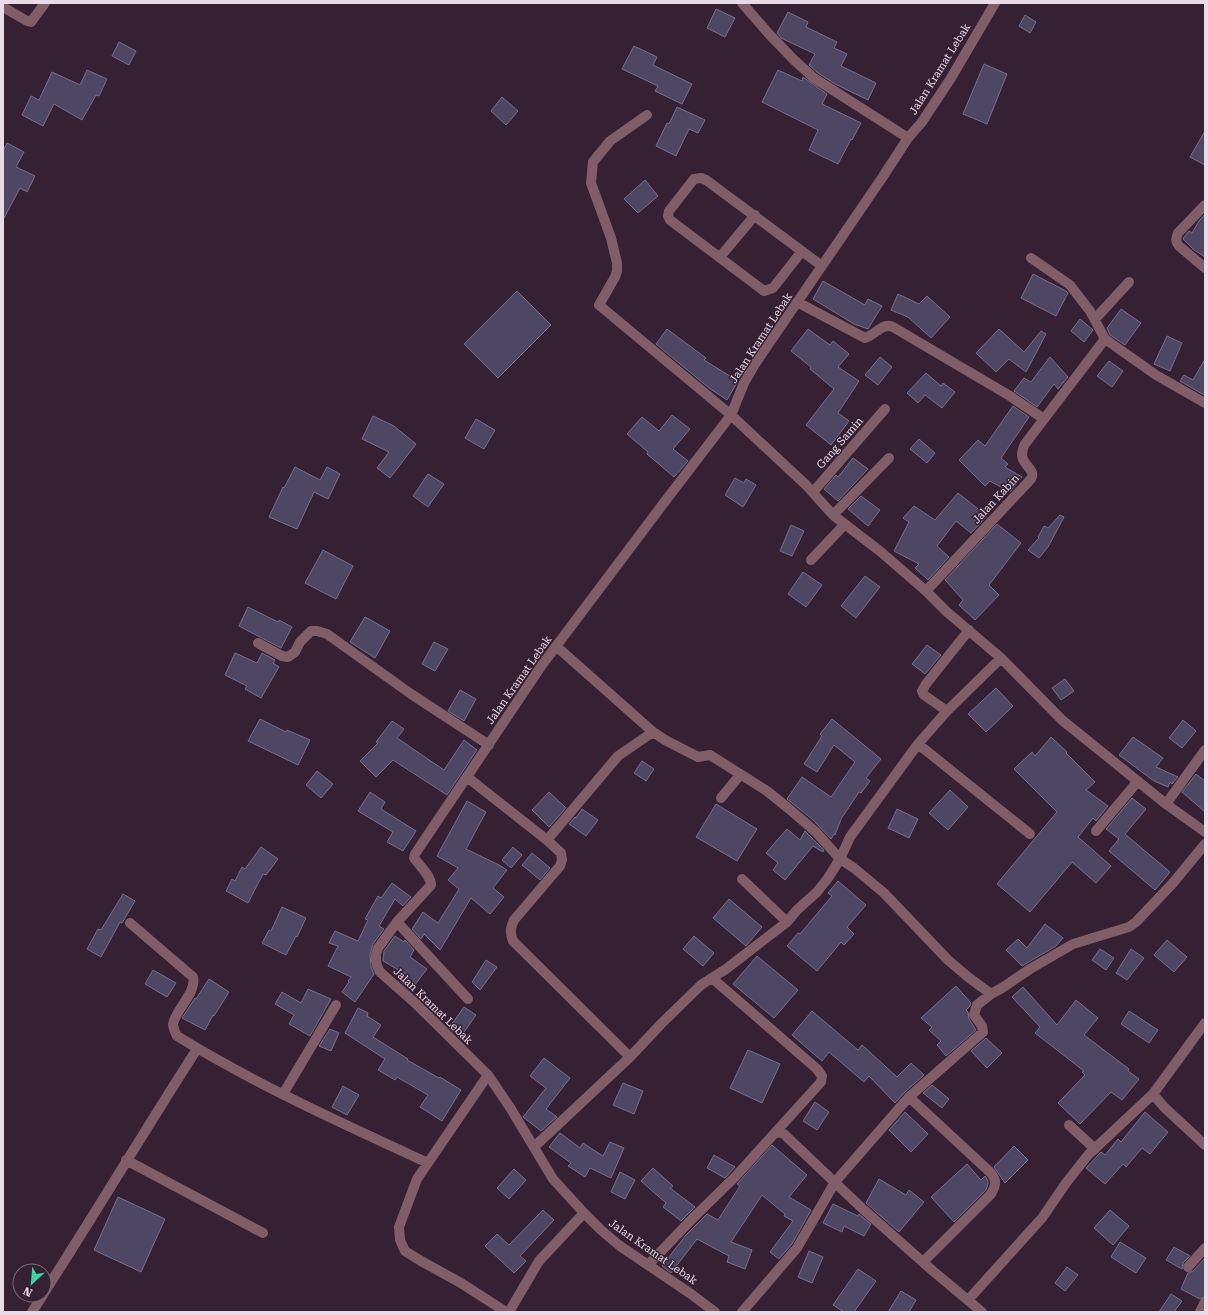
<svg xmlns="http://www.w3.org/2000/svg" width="1208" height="1315" font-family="'Roboto Serif',serif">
  <rect width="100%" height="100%" fill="#352034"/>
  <path fill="#4e4764" stroke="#766f8e" d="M716 9 735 18 725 37 707 28Z
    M788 12 808 22 806 27 837 42 834 48 847 54 841 66 876 83 868 100 835 84 818 73 809 65 815 54 781 38 777 33Z
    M1025 15 1036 22 1030 33 1019 26Z
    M119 42 136 51 129 65 112 56Z
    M634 46 657 57 653 65 692 84 682 104 655 91 658 86 622 69Z
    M984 64 1007 74 987 124 963 114Z
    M87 70 107 79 99 96 96 95 82 120 54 104 43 126 22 115 31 96 39 100 52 72 80 85Z
    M778 70 802 81 803 77 827 94 822 104 861 123 852 140 851 139 838 164 809 150 818 130 762 102Z
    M502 97 518 111 506 125 491 111Z
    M677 107 705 120 698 133 689 129 676 156 656 146 667 123 669 124Z
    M1205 131V165L1190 157Z
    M7 143 24 152 16 167 35 176 27 192 20 188 3 220V151Z
    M645 180 658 196 638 213 624 199Z
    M1205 214V257L1194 250 1183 239 1184 237 1189 231 1192 233 1199 221Z
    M1033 274 1066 291 1068 293 1056 316 1021 298Z
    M823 281 865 305 868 299 882 306 868 329 854 324 813 299Z
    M517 291 551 325 498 378 464 344Z
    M898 294 919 304 927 296 950 317 931 338 908 317 891 310Z
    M1121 309 1141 323 1125 345 1110 335 1107 328Z
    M1080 319 1093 330 1084 342 1071 331Z
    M667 329 706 358 704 360 738 381 727 400 709 388 656 344Z
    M808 329 830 345 833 341 849 354 838 367 859 381 838 413 849 421 831 445 806 425 834 389 810 369 811 367 791 351Z
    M999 329 1024 352 1041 331 1046 334 1026 372 1009 359 996 372 976 353Z
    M1167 336 1182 343 1170 371 1154 364Z
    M880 357 892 367 878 385 865 375Z
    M1050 357 1068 377 1058 389 1054 384 1037 407 1014 391 1024 378 1031 382Z
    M1205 359V393L1204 395 1180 381 1184 375 1193 380Z
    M1109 361 1123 371 1112 387 1097 376Z
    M926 373 941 386 943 383 955 392 942 408 925 395 918 403 907 393Z
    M1013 406 1029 417 1001 458 1008 464 1005 467 1022 477 1010 492 990 481 985 486 959 460 978 440 985 446Z
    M672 415 690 429 673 449 688 461 674 477 647 454 648 452 627 434 642 417 659 431Z
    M373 416 394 426 416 444 390 478 377 468 389 452 362 439Z
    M476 419 495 430 484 449 465 438Z
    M919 439 935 453 927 463 910 449Z
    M853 458 868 469 838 501 824 489 836 475 838 477Z
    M295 467 320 480 327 467 340 474 328 499 314 492 297 529 269 517 283 487 284 488Z
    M428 474 444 484 428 507 413 496Z
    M735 478 744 483 746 479 756 485 743 507 725 495Z
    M958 493 987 516 971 533 956 521 937 546 949 557 928 580 915 568 919 564 894 551 909 522 903 518 914 506 935 520Z
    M861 496 880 510 868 526 848 509Z
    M1060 515 1064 517 1048 547 1039 558 1028 550 1039 538 1038 537 1044 526 1048 528Z
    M997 524 1021 543 989 585 999 595 975 620 959 605 963 600 945 580Z
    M791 525 804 531 792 556 780 551Z
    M323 550 353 566 336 599 305 583Z
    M803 572 822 585 806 607 788 594Z
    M865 576 880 587 856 618 841 606Z
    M248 607 278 622 279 620 292 627 281 648 239 626Z
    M365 617 390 631 375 658 350 642Z
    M434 642 448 649 435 671 422 664Z
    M927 645 941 655 925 674 912 664Z
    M235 653 257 663 262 653 275 660 273 663 279 667 261 698 245 689 247 686 225 675Z
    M1065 679 1074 691 1061 700 1052 688Z
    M996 688 1013 706 986 732 968 714Z
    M460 690 476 699 464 721 448 711Z
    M260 719 286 732 287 730 310 740 298 765 248 741Z
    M832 719 881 759 866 778 870 781 861 793 859 792 841 819 835 835 834 834 831 839 813 820 787 799 802 777 831 797 855 762 834 745 817 772 804 764 822 736 820 734Z
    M1183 720 1196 731 1182 748 1169 738Z
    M392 721 404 729 397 738 444 770 464 740 477 750 447 795 393 760 376 777 360 761 378 743 376 742Z
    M1051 737 1067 752 1066 753 1095 782 1086 790 1108 806 1096 821 1093 818 1078 837 1111 866 1096 883 1072 862 1030 912 997 884 1057 812 1014 769 1032 752 1035 756Z
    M1133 737 1163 758 1156 767 1178 777 1172 784 1170 782 1168 787 1154 781 1119 755Z
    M642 761 654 769 646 781 634 773Z
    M317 771 333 784 321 798 306 785Z
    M1196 774 1205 781V812L1182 792Z
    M950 790 968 807 948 830 929 813Z
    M370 792 385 802 381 809 416 831 403 851 387 842 393 832 358 811Z
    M549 792 566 808 549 827 532 810Z
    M1132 798 1146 809 1125 834 1170 872 1155 890 1109 851 1119 839 1106 829Z
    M467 801 486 812 466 849 499 865 507 870 493 888 504 897 490 914 471 898 440 950 424 934 421 939 412 929 423 912 438 923 459 889 448 880 458 868 437 856Z
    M716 804 757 829 737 861 696 837Z
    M582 809 598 820 586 836 569 824 575 817 576 818Z
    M897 809 918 819 909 838 888 828Z
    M787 829 800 840 805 831 824 850 823 852 813 846 785 880 773 870 778 863 766 853Z
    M261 847 278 859 266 875 263 874 248 903 226 891 232 879 235 881 242 867 245 869Z
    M513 847 522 855 511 868 502 860Z
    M532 853 550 868 540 880 522 865Z
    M838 881 866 905 847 927 854 934 844 945 841 942 817 971 787 946 798 933 800 934 832 896 828 893Z
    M392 883 411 897 403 906 395 899 379 926 384 929 373 944 370 954 371 967 374 974 355 1002 342 992 349 982 348 981 351 977 328 966 338 946 329 943 335 931 358 941 368 920 365 919 378 896 381 898Z
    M123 894 135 901 122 923 120 922 101 957 87 949 98 929 101 930Z
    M729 899 762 927 746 946 713 918Z
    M282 907 306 918 297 937 296 936 286 955 262 943 269 930 271 931Z
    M1045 924 1063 938 1056 946 1022 966 1006 950 1018 939 1027 948Z
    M395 936 404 942 405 940 414 950 410 957 427 969 411 990 401 982 407 975 383 961 384 951Z
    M694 936 714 953 703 966 683 949Z
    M1167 940 1187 957 1174 972 1154 955Z
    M1100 949 1114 958 1106 970 1092 960Z
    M1131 949 1144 958 1127 980 1116 973Z
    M757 956 798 990 774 1018 733 984Z
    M486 960 497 967 480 990 472 982Z
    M153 970 176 983 167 997 145 984Z
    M209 979 229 992 214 1016 213 1015 205 1030 182 1018 195 998 196 999Z
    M956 986 971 1003 970 1006 966 1010 968 1012 969 1019 976 1030 946 1056 937 1045 941 1041 929 1030 932 1027 921 1018Z
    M1023 987 1057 1025 1076 1000 1098 1018 1084 1035 1129 1069 1128 1071 1139 1079 1122 1100 1111 1092 1080 1124 1058 1103 1085 1075 1082 1072 1084 1071 1035 1033 1040 1027 1012 997Z
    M308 989 331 999 310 1036 289 1024 294 1015 275 1004 282 992 301 1003Z
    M464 1007 476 1015 460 1038 449 1028Z
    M358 1008 368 1013 367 1016 381 1025 373 1037 408 1059 407 1060 439 1078 440 1077 461 1090 442 1121 420 1107 428 1095 397 1077 395 1080 378 1070 385 1059 345 1033Z
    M812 1011 858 1050 862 1045 897 1077 911 1063 924 1075 905 1092 895 1103 869 1076 864 1082 829 1052 822 1061 792 1035Z
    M1129 1011 1158 1030 1149 1043 1121 1024Z
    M330 1029 339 1033 331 1051 319 1046Z
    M986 1038 1002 1053 987 1068 971 1051Z
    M748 1050 780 1064 762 1103 730 1088Z
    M544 1058 570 1078 546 1109 557 1117 541 1131 523 1117 546 1088 530 1076Z
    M623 1083 643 1091 634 1114 613 1105Z
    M932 1085 949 1099 942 1108 923 1093Z
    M343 1086 359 1095 347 1115 332 1107Z
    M815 1102 829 1112 817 1130 803 1121Z
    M905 1112 928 1134 911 1152 889 1130Z
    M1145 1112 1168 1132 1150 1154 1142 1148 1126 1167 1123 1164 1105 1184 1086 1168 1101 1152 1105 1155 1118 1139 1121 1142Z
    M560 1133 580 1148 583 1143 603 1156 610 1142 624 1148 611 1178 590 1168 585 1177 568 1166 571 1163 549 1147Z
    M772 1145 807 1175 789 1197 811 1210 792 1244 779 1259 770 1252 793 1221 784 1216 785 1214 762 1195 731 1242 752 1250 745 1269 727 1262 729 1256 697 1239 671 1273 662 1266 686 1235 707 1214 718 1220 740 1186 737 1184Z
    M1014 1146 1028 1160 1005 1183 994 1167Z
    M714 1155 735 1167 725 1178 707 1168Z
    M967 1164 981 1180 985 1176 988 1181V1184L986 1190 954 1222 931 1197Z
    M653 1168 673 1186 670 1188 695 1207 681 1221 663 1207 666 1203 641 1181Z
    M514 1169 526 1180 509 1199 497 1188Z
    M620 1172 635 1180 625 1199 611 1192Z
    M879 1179 906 1195 909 1190 924 1202 899 1232 866 1203Z
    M118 1197 165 1219 141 1272 94 1250Z
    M833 1204 858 1216 859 1214 871 1224 864 1236 844 1226 842 1232 823 1223Z
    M543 1210 554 1220 520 1256 526 1261 514 1273 485 1246 497 1234 509 1245Z
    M1110 1210 1129 1226 1113 1245 1094 1228Z
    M1120 1242 1146 1258 1136 1273 1111 1257Z
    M1174 1247 1190 1256 1183 1263 1182 1269 1166 1260Z
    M809 1251 823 1257 812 1283 798 1277Z
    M1205 1258V1296L1200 1299 1181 1289 1188 1273 1193 1271Z
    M1067 1267 1078 1275 1065 1291 1055 1283Z
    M858 1269 876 1281 854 1312H844L833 1305Z
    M901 1291 916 1300 909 1312H888Z
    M1171 1294 1182 1301 1174 1312H1159Z"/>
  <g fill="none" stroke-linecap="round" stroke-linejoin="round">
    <path stroke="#805d67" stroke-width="10" d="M742 3 769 34 794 60 814 78 908 138
      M3 7 27 21 31 22 45 3
      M647 115 610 141 593 162 591 183 611 238 617 263V271L615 277 599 305 731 415 806 485 833 515 881 552 926 591 947 612 1001 658 1062 720 1166 804 1205 832
      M1205 205 1178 233C1176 238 1175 241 1179 246L1205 268
      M802 251 773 288 764 291 670 220 668 216 669 211 694 179 701 178 706 180 822 266
      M720 257 755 215
      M1031 258 1070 285 1090 311 1105 339 1156 375 1205 403
      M797 302 865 338C875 335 883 322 893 327L1010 396 1044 419
      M1095 319 1129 282
      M813 492 885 409
      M833 515 889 458
      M811 560 845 524
      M926 591 1031 479C1038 467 1014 465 1025 444L1105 339
      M258 643 282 656 288 657 295 652 300 642 311 631H317L327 634 411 694 489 745
      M556 646 653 732
      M947 711 924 695 922 691 926 684 969 630
      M918 744 1030 834
      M467 777 547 840 561 853 562 860 560 866 514 920C510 929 510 933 513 941L630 1057
      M721 798 740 775
      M1166 804 1205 750
      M1096 831 1138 781
      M742 879 787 922
      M397 922 468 999
      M130 923 193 977C197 992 176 1009 173 1024 173 1028 175 1032 177 1036 257 1085 343 1124 428 1163
      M991 994 968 977 948 960 884 893 854 868 840 859 850 837 918 744 947 711 1001 658
      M1205 1023 1153 1094 1164 1107 1205 1145
      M488 1075 417 1179 399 1227 400 1240 405 1251 421 1261 461 1283 506 1312
      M283 1094 336 1005
      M909 1097 991 1173C997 1181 996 1185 991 1194L923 1262
      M1069 1125 1095 1149
      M776 1132 784 1134 864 1210 933 1271 982 1312
      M534 1147 630 1057 661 1024 701 985 726 969 787 922 797 910 817 892 828 878 840 859 816 832 788 808 767 791 710 755 698 757 665 740 653 732 618 756 547 840
      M126 1160 263 1233
      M648 1265 694 1217 735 1177 821 1082 822 1076 817 1069 712 978
      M1188 1267 1205 1248
      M44 1293C96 1212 145 1130 197 1049
      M968 1300 1042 1218 1066 1183 1088 1155 1153 1094
      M32 1312 43 1295
      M509 1312 539 1261 584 1213
      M715 1312 691 1294 620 1246 601 1230 584 1213 553 1179 511 1109 488 1075 414 1002 380 972 377 966 376 960V954L378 948 397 922 431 885C431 876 420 866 414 858L415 854 542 665 663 504 731 415 744 383 755 364 882 178 908 138 922 122 951 78 995 3
      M742 1312 797 1248 835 1182 909 1097 983 1032 982 1026 974 1015 977 1005 991 994 1002 988 1030 969 1073 944 1129 927 1136 922 1173 883 1205 844
      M1200 1312 1205 1302"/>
  </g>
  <g text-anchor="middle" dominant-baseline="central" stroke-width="3" stroke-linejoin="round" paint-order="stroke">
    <g font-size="11" fill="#e9dae8" stroke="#352034">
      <text transform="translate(940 69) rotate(-58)">Jalan Kramat Lebak</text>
      <text transform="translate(761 338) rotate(-57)">Jalan Kramat Lebak</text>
      <text transform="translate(840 443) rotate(-49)">Gang Samin</text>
      <text transform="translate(996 499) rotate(-47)">Jalan Kabin</text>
      <text transform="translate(519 680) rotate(-55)">Jalan Kramat Lebak</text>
      <text transform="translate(433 1006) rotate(44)">Jalan Kramat Lebak</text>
      <text transform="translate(653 1252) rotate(35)">Jalan Kramat Lebak</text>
    </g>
  </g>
  <rect width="1208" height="1315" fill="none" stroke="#e9dae8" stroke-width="8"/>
  <g transform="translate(32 1283) rotate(206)"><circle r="19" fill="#352034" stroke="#7d6a7c"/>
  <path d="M0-3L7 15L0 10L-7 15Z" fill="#3ed4a3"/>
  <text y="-6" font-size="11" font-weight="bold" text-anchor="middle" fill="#e9dae8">N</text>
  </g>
</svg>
